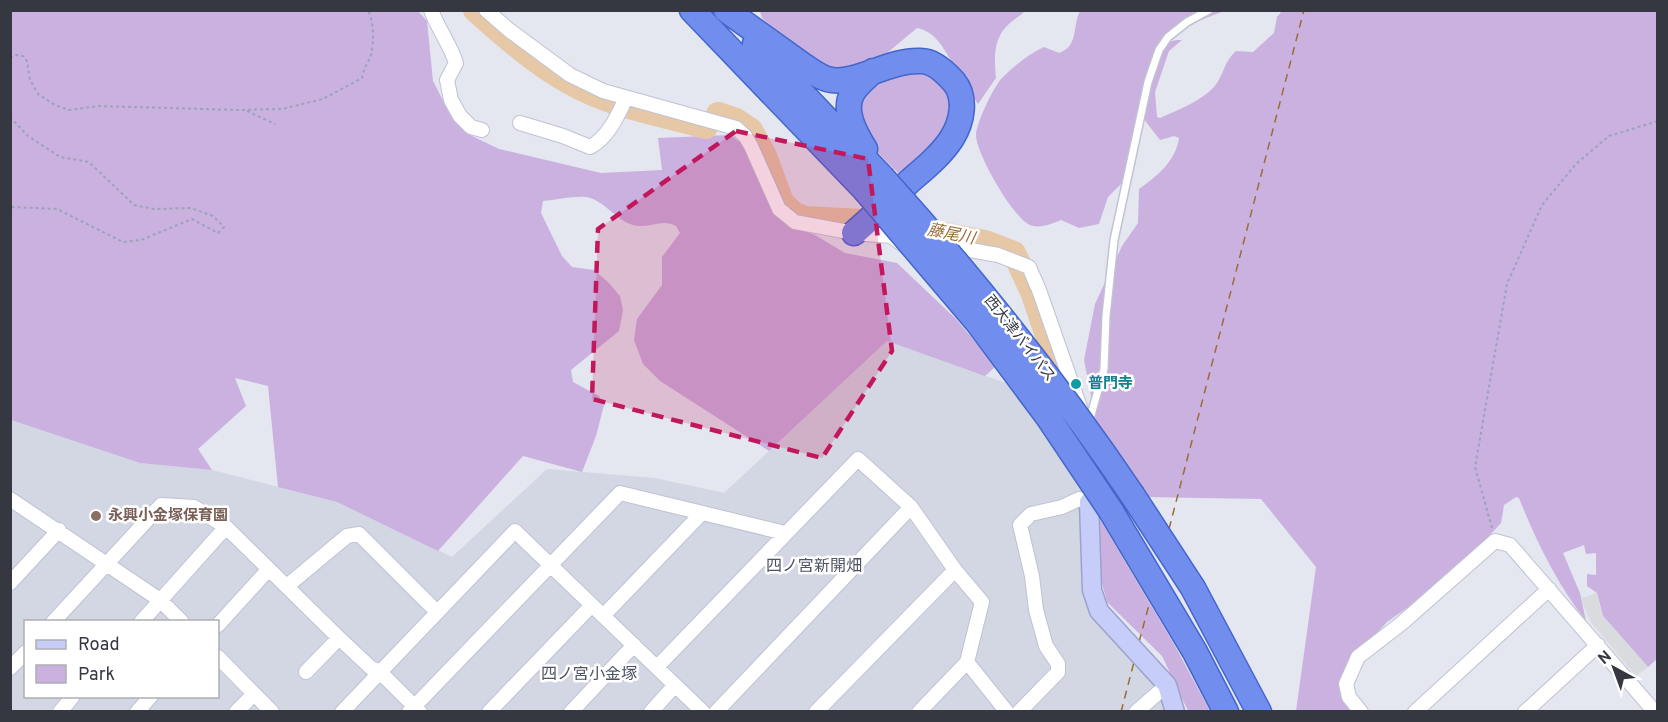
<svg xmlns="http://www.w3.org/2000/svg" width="1668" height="722" font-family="Overpass,'Noto Sans JP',sans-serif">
  <rect width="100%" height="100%" fill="#e4e6f0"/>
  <path fill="#d3d6e3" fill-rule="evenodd" d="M887 341 1006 383 1026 407 1082 485 1081 505 1103 628 1165 696 1171 712H11V420L140 463 212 470 337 502 452 557 547 469 655 478 724 493ZM26 622H218V696H26Z"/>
  <path fill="#cbb1e0" d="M11 11H418L427 21 433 81 452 118 470 135 499 149 601 173 662 170 658 138 730 135 742 144 793 227 815 235 845 253 897 263 955 318 996 366 985 376 887 341 769 451 660 381 643 364 634 340 637 319 662 285V257L680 233 676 226C662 219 654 227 639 226 618 225 606 200 586 197 572 196 556 200 543 201L541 213 562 256 572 267 594 270 609 283 620 296 623 310 619 331 571 370 573 382 599 396 604 405 596 436 582 472 523 456 438 551 337 502 278 487 268 386 235 378 246 406 198 449 212 470 140 463 11 420Z
    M760 11H1025C1021 16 1015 18 1010 23 993 37 994 58 996 78L978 104C971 93 963 83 957 72 947 54 938 32 917 28L881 58 857 68 827 69 784 39 762 18Z
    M1080 11H1224L1188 25 1160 46 1149 66 1122 183 1108 197 1099 224 1079 228 1061 220C1051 224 1041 229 1030 225 1014 219 976 154 976 135 976 124 994 85 1003 77 1015 65 1029 54 1044 47L1059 53C1079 46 1072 27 1080 11Z
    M1282 11H1657L1658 658 1648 667 1603 616 1597 593 1587 586V574L1596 575V553L1586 554 1584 545 1563 553 1580 593 1586 621C1557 584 1536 541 1519 498L1516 497 1504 505 1501 523 1478 548 1438 586 1387 622 1353 658 1345 674 1340 692 1353 711H1296L1316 567 1261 499 1145 497 1097 426 1084 360 1095 304 1122 246 1138 223 1139 189C1156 177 1176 161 1179 138L1174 136 1160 140 1143 118C1147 102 1156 57 1165 46 1170 40 1176 40 1182 40L1169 51 1155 92 1157 117 1160 118C1177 110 1200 102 1214 87 1224 75 1224 61 1236 51L1253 52 1274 33 1277 17Z
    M921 71C928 75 937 78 942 83 972 117 923 156 901 176L878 153 873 138 855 112 874 77Z
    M1098 516 1175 646 1210 711H1188L1162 656 1107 602 1096 561Z"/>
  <path fill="#d9dbde" d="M1597 593 1603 616 1648 667 1636 676 1590 621 1581 598Z"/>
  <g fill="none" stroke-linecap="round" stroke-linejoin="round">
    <path stroke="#e7c8a6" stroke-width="24" d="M475 10C511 42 550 77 595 95 631 110 670 117 706 127
      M718 114 736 120 751 130 765 156 782 202 793 213 804 218 881 222
      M918 229 985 242 1014 253 1032 292 1057 364 1052 389 1059 409 1078 438 1083 462"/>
    <path stroke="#9a6c38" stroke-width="1.5" stroke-dasharray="8 6" stroke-linecap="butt" d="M1169 529 1304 10
      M1139 642 1150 601
      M1121 712 1134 662"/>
    <defs>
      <path id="lane" d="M1089 422 1104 369 1106 316 1114 240 1148 82 1159 50 1168 37 1187 22 1209 10"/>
      <path id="street" d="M431 10C438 29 450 44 456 63L447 80 451 100 460 116 471 127 482 130
        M486 10 509 30 570 75 603 91 736 128 745 136 751 146 779 209 795 222 854 233 891 236 902 244
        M520 123 563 136 590 147C608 138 618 115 626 98
        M942 245 998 255 1029 267 1039 290 1081 410
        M10 499 160 600 182 622
        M10 583 59 530
        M287 586 347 536 359 534 437 612
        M603 616 701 514
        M53 622 161 505 194 507 226 527 339 638 371 668 380 672 420 712
        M141 622 226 527
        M218 625 268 570
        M218 657 272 712
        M657 667 858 459 911 507 955 570 982 602 967 662 1007 712
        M10 668 26 652
        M306 672 339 638
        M60 712 73 696
        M137 712 151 696
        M236 712 254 694
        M342 712 515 531 703 712
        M409 712 620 493 785 533
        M489 712 592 605
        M571 712 634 645
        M651 712 675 685
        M716 712 911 507
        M816 712 955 570
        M919 712 967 662
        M1019 712 1058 672V664L1046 646 1036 610 1032 576 1020 525 1031 514 1062 507 1079 499 1089 502C1094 481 1094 463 1091 442
        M1136 712 1167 685
        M1361 712 1349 697 1346 684 1358 657 1402 623 1495 541 1510 545 1655 712
        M1415 712 1549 589
        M1525 712 1598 645"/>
      <path id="secondary" d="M1089 502 1092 590 1099 611 1167 685 1175 712"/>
      <path id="highway" d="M692 10 865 190
        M726 10 804 66C812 71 822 79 832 80 857 84 891 59 921 61 934 61 946 73 954 82 967 98 962 122 952 138 942 154 925 168 911 180 892 198 874 216 854 233
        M755 44 882 177
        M865 149C855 133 842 110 853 92 858 84 867 77 873 71
        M1133 496 1193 588 1259 712
        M1111 511 1195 652 1226 712"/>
    </defs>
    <use href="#lane" stroke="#bfc3d2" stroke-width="10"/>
    <use href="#street" stroke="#bfc3d2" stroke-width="16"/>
    <use href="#secondary" stroke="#9ba2ce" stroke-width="21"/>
    <use href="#highway" stroke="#4366cb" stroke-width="27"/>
    <path stroke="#9ba3ba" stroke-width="2" stroke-dasharray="3 3" stroke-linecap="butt" d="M10 58 16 55 23 56 27 61 30 80 38 94 55 105 69 110 99 106 239 110 282 109 323 99 362 78C363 69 368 63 371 55 374 42 374 22 368 10
      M247 111 275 124
      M10 117 28 136 60 157 89 162 134 205 154 209 191 208 213 216 224 227 218 233 192 219 141 240 123 242 57 209 10 207
      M1492 528 1475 467 1507 284 1542 205 1576 164 1609 136 1658 121"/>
    <use href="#lane" stroke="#fff" stroke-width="7"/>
    <use href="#street" stroke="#fff" stroke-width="14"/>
    <use href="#secondary" stroke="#c6cdf8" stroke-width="18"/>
    <use href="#highway" stroke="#718dee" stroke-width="24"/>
    <defs>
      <path id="highway-bridge" d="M882 177C973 278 1057 383 1133 496
        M865 190 978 323 1048 417 1111 511"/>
    </defs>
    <use href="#highway-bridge" stroke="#4366cb" stroke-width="27" stroke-linecap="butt"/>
    <use href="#highway-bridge" stroke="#718dee" stroke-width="24"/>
  </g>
  <path fill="#c2185b" fill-opacity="0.2" stroke="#c2185b" stroke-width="4.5" stroke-dasharray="12 8" stroke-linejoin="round" d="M736 131 868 159 892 351 822 458 592 399 598 229Z"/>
  <circle fill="#0f9aa8" stroke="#fff" stroke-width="2" cx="1076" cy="384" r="6"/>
  <circle fill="#8d6e63" stroke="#fff" stroke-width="2" cx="96" cy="516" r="6"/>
  <g text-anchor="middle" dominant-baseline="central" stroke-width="5" stroke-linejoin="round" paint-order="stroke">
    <g font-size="15" fill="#353841" stroke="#fff">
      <text transform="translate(1019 339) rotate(52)">西大津バイパス</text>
    </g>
    <g font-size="15" font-weight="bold" fill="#0d838f" stroke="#fff" text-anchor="start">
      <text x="1088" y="384">普門寺</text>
    </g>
    <g font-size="15" font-weight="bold" fill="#785e54" stroke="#fff" text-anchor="start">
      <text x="108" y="516">永興小金塚保育園</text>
    </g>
    <g font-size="16" font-style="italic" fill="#9a6c38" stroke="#fff">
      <text transform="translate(951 235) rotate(11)">藤尾川</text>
    </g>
    <g font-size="16" fill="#4d5463" stroke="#fff">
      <text x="814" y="567">四ノ宮新開畑</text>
      <text x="589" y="675">四ノ宮小金塚</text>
    </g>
  </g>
  <rect width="1668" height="722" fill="none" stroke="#353841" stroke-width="24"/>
  <rect x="24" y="620" width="195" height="78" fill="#ffffff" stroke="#aeafb3" stroke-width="1.5"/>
  <rect x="36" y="640" width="30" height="9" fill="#c6cdf8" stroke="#aeafb3" stroke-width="1.5"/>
  <text x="78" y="650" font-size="18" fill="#353841">Road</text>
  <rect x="36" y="665" width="30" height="18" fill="#cbb1e0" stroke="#aeafb3" stroke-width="1.5"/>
  <text x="78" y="680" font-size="18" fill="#353841">Park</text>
  <g transform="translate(1614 668) rotate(319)" stroke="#ffffff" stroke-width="4.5" paint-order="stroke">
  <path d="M0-4.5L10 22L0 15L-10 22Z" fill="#353841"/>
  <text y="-9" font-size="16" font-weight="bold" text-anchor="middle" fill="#353841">N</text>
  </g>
</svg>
